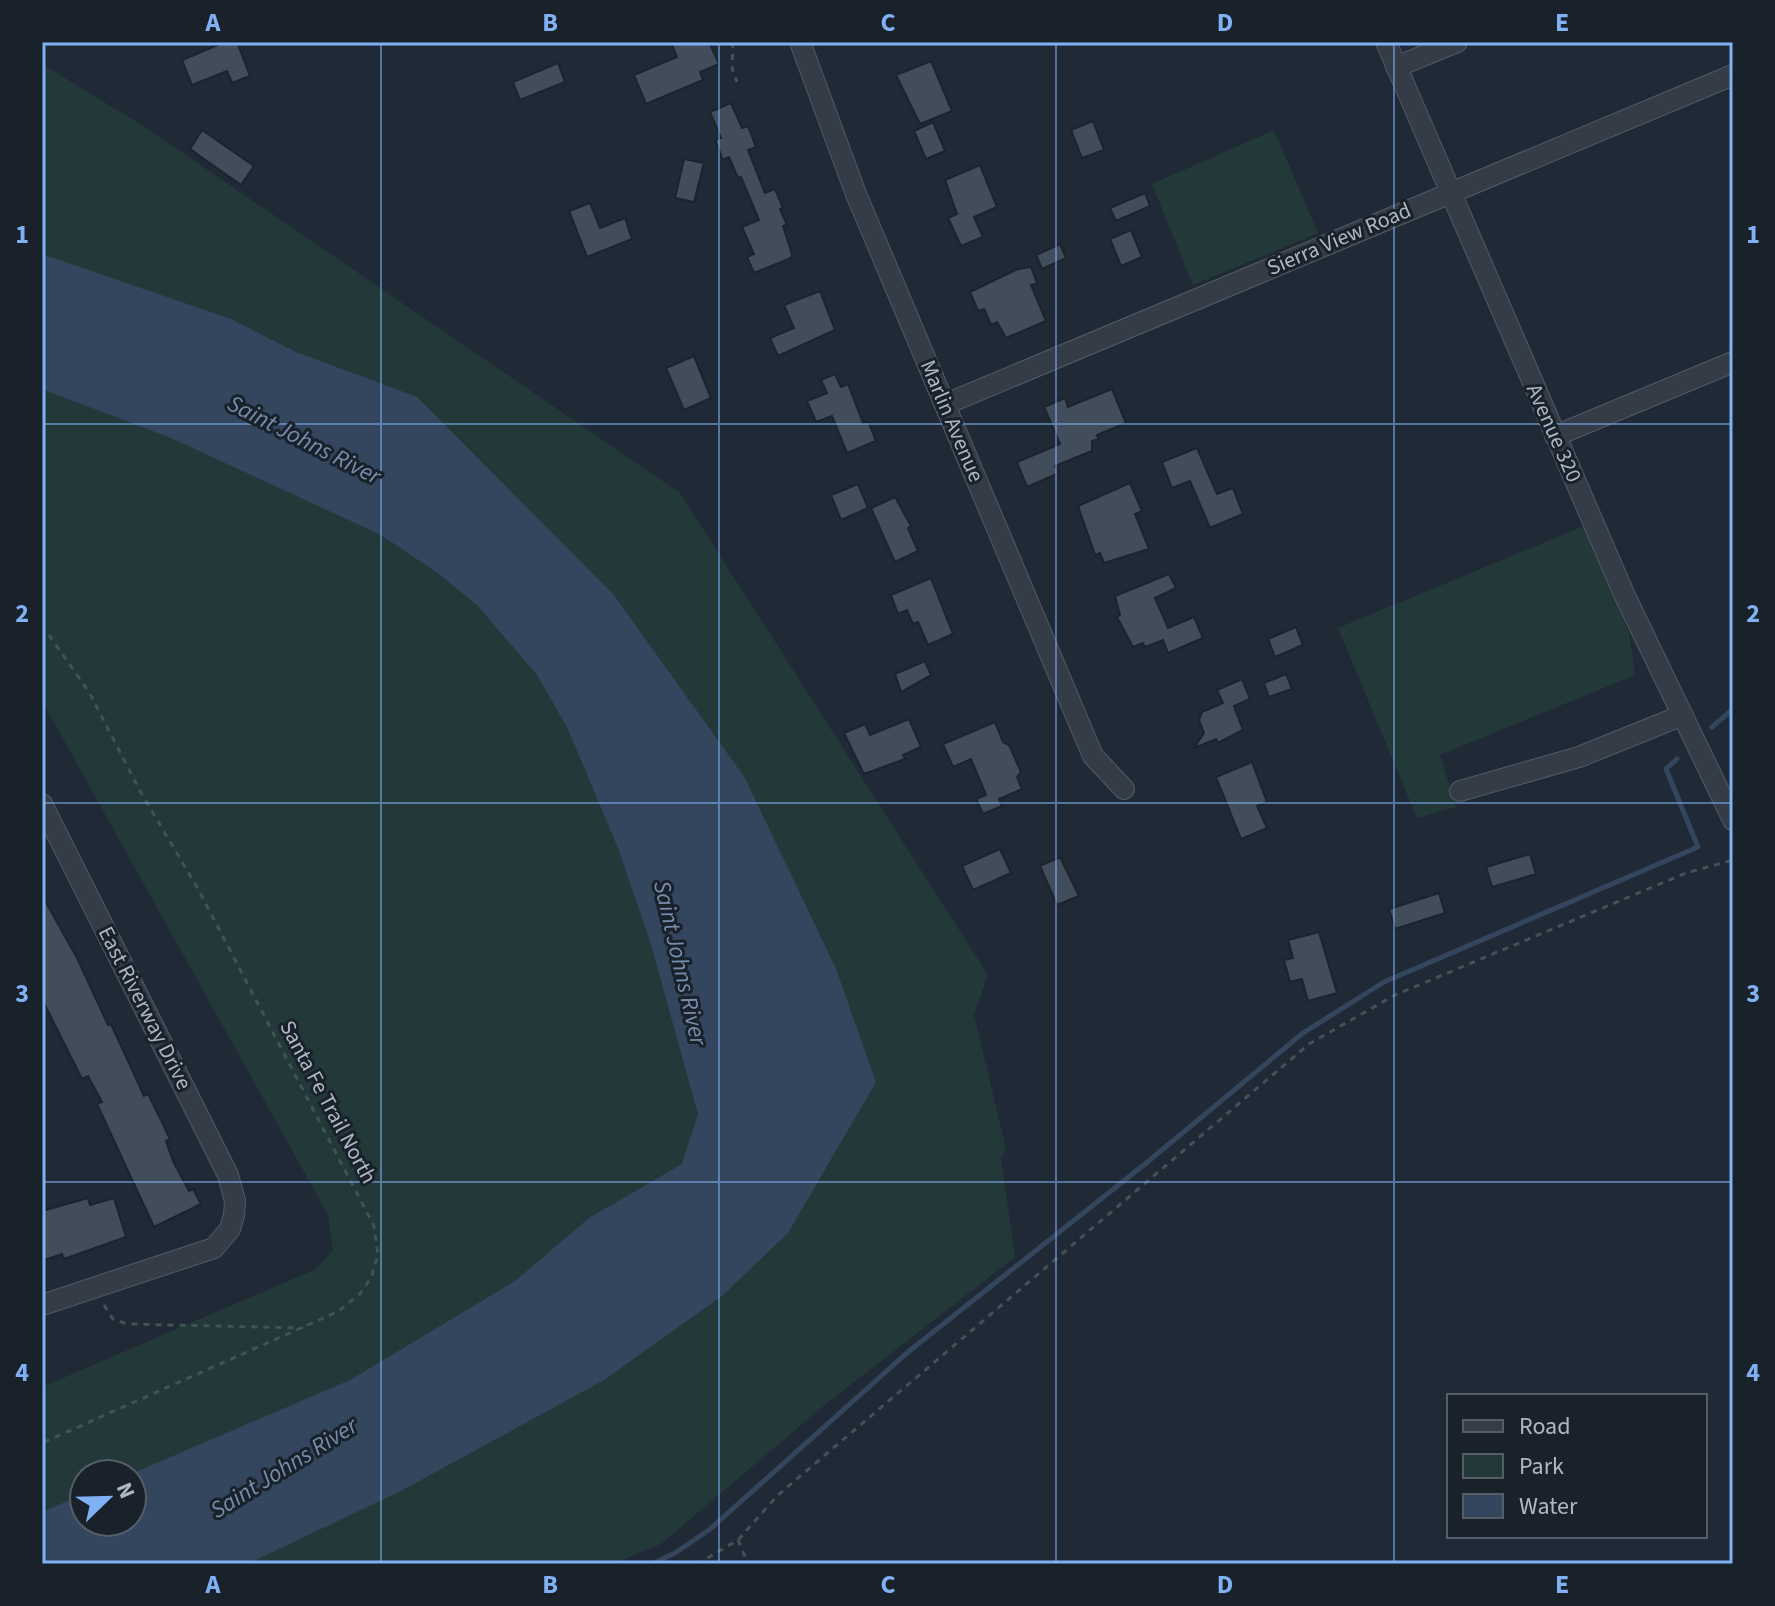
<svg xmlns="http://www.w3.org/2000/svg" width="1775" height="1606" font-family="'Source Sans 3',sans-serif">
  <rect width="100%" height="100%" fill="#202a36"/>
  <path fill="#233839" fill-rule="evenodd" d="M42 64 145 127 680 493 988 975 974 1015 1006 1149 1001 1159 1015 1257 826 1404 661 1544 612 1564H42V1387L316 1269 333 1250 328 1215 42 701ZM84 1474H132V1522H84Z
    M1274 130 1318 233 1193 285 1152 184Z
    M1584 526 1629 632 1635 675 1440 755 1456 807 1417 818 1338 628Z"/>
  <path fill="#34465e" d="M42 254 231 319 296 352 417 397 614 595 745 778 836 969 876 1082 788 1233 722 1296 604 1380 401 1491 247 1564H42V1512L84 1494V1522H132L131 1474 350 1380 515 1281 589 1218 682 1164 698 1114 650 941 618 848 567 727 537 675 478 606 439 574 381 535 171 438 42 389Z"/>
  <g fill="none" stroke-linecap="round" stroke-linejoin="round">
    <path stroke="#34465e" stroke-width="5" d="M1712 727 1733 709
      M652 1564 675 1553 709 1530 908 1352 1145 1164 1303 1033 1384 982 1698 847 1666 769 1677 759"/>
  </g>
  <path fill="#414d5b" stroke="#1b232e" stroke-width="2" d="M225 42H237L250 76 232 83 227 71 192 85 182 60Z
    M671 42H709L719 64 700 72 703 80 646 104 634 75 677 57Z
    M931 61 952 111 920 124 896 75Z
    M558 63 565 82 520 100 513 82Z
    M731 103 742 128 748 126 756 147 748 150 765 193 775 189 783 208 780 209 787 225 783 226 792 254 791 258 754 273 747 257 754 254 742 227 759 220 741 177 738 178 729 157 723 160 715 140 721 138 710 112Z
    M1093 121 1104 150 1082 158 1071 130Z
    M933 122 945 151 926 159 914 131Z
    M202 130 254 166 241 185 190 149Z
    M684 159 704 163 694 202 675 198Z
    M980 165 997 207 974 217 983 237 961 246 948 218 957 214 945 180Z
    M1145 193 1150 206 1116 221 1110 208Z
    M590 203 600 228 625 218 632 239 587 257 569 211Z
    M1131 230 1142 257 1121 266 1110 239Z
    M1060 244 1066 258 1042 269 1036 255Z
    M1031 267 1037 283 1031 285 1046 321 1006 338 997 322 991 325 984 309 978 311 970 292 1018 269Z
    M820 291 835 330 778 356 770 338 794 328 784 305Z
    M694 356 711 398 684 410 666 368Z
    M835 374 841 387 848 384 863 423 868 421 876 441 847 453 832 416 816 422 807 401 827 393 821 380Z
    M1112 389 1126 423 1097 435 1099 439 1092 441V451L1055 466 1059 473 1027 487 1017 462 1060 444 1044 407 1065 398 1068 407Z
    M1197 448 1217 494 1233 488 1243 514 1210 528 1190 481 1172 488 1162 462Z
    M1130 483 1142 511 1135 514 1149 549 1104 563 1100 553 1095 555 1078 506Z
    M858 484 868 508 841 520 831 495Z
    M895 497 911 526 908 528 918 551 895 562 871 508Z
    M1169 574 1176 588 1155 598 1168 628 1194 617 1203 638 1168 653 1163 640 1145 647 1143 643 1133 647 1117 617 1120 615 1115 596Z
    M931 578 953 634 928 645 918 622 913 624 907 610 898 614 891 595Z
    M1296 627 1303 645 1275 657 1268 639Z
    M925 661 931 675 901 692 895 674Z
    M1286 674 1292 689 1269 697 1264 683Z
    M1242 679 1250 699 1234 706 1243 730 1218 743 1216 739 1194 748 1204 733 1199 720 1202 712 1223 703 1217 690Z
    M909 719 921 747 903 755 905 759 864 774 844 733 865 724 870 735Z
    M995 722 1003 742 1009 745 1021 772 1017 777 1022 789 999 799 1002 806 983 814 976 799 986 795 971 759 953 767 943 744Z
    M1252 762 1267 802 1257 806 1267 828 1241 839 1216 777Z
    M1000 849 1011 873 973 890 962 866Z
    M1530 854 1536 874 1492 887 1486 867Z
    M1060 857 1079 896 1057 905 1040 866Z
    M1439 893 1445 913 1395 929 1389 909Z
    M42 895 77 958 108 1025 111 1024 144 1096 148 1094 159 1116 170 1139 166 1141 173 1161 189 1191 193 1189 201 1204 154 1227 97 1104 102 1102 88 1076 82 1079 42 999Z
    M1319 932 1337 993 1308 1001 1302 979 1290 982 1284 960 1293 958 1288 940Z
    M88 1198 90 1205 114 1198 126 1237 64 1259 62 1254 42 1261V1211Z"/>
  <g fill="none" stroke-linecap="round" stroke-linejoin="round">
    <defs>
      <path id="minor" d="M800 42 856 194 1093 756 1124 789
        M1386 42 1625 596 1733 820
        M1396 67 1457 42
        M946 404 1733 75
        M1555 436 1733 362
        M1460 791 1579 757 1683 715
        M42 804 228 1175 235 1201 234 1215 230 1229 214 1248 42 1305"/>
    </defs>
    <use href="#minor" stroke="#515a65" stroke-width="22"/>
    <path stroke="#405355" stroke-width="3" stroke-dasharray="6 6" stroke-linecap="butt" d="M733 42 732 68 737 82
      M42 625 89 692 140 791 197 887 374 1226 378 1255 371 1278 360 1294 337 1312 42 1443
      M104 1305 113 1319 127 1324 303 1328
      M738 1540 748 1564
      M697 1564 738 1540 778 1495 1309 1044 1395 995 1686 873 1733 860"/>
    <use href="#minor" stroke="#343c47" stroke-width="20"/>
  </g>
  <path fill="none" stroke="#81b1f5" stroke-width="2" stroke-opacity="0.55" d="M381 42V1564M719 42V1564M1056 42V1564M1394 42V1564M42 424H1733M42 803H1733M42 1182H1733"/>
  <g text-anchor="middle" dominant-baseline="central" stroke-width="6" stroke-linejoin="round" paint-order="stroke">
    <g font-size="22" fill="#aeb7c4" stroke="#19212b">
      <text transform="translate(1339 239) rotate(-23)">Sierra View Road</text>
      <text transform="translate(952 421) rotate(67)">Marlin Avenue</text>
      <text transform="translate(1554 433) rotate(66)">Avenue 320</text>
      <text transform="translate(145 1008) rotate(63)">East Riverway Drive</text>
      <text transform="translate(328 1102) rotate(62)">Santa Fe Trail North</text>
    </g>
    <g font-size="24" font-style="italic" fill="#768eac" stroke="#19212b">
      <text transform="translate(304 440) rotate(27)">Saint Johns River</text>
      <text transform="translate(680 963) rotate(77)">Saint Johns River</text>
      <text transform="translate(284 1468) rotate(-32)">Saint Johns River</text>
    </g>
  </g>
  <rect width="1775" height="1606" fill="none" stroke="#19212b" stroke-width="88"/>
  <rect x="1447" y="1394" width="260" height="144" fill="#19212b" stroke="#555d68" stroke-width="2"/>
  <rect x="1463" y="1420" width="40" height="12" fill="#343c47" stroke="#555d68" stroke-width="2"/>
  <text x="1519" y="1434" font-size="24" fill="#aeb7c4">Road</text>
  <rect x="1463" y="1454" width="40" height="24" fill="#233839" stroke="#555d68" stroke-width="2"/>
  <text x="1519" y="1474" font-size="24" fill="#aeb7c4">Park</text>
  <rect x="1463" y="1494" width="40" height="24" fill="#34465e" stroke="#555d68" stroke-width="2"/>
  <text x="1519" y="1514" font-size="24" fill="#aeb7c4">Water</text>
  <g transform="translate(108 1498) rotate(67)"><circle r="38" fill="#19212b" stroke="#555d68" stroke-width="2"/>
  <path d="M0-6L14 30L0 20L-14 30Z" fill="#81b1f5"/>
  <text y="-12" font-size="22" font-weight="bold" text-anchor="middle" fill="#aeb7c4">N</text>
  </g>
  <rect x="44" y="44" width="1687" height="1518" fill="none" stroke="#81b1f5" stroke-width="3"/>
  <g font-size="26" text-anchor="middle" font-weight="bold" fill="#81b1f5">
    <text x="213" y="31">A</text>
    <text x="550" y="31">B</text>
    <text x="888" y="31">C</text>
    <text x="1225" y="31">D</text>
    <text x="1562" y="31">E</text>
    <text x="22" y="243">1</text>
    <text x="1753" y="243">1</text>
    <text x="22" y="622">2</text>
    <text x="1753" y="622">2</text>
    <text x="22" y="1002">3</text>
    <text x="1753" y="1002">3</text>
    <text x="22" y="1381">4</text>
    <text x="1753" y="1381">4</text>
    <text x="213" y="1593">A</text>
    <text x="550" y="1593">B</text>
    <text x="888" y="1593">C</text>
    <text x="1225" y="1593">D</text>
    <text x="1562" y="1593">E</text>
  </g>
</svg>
